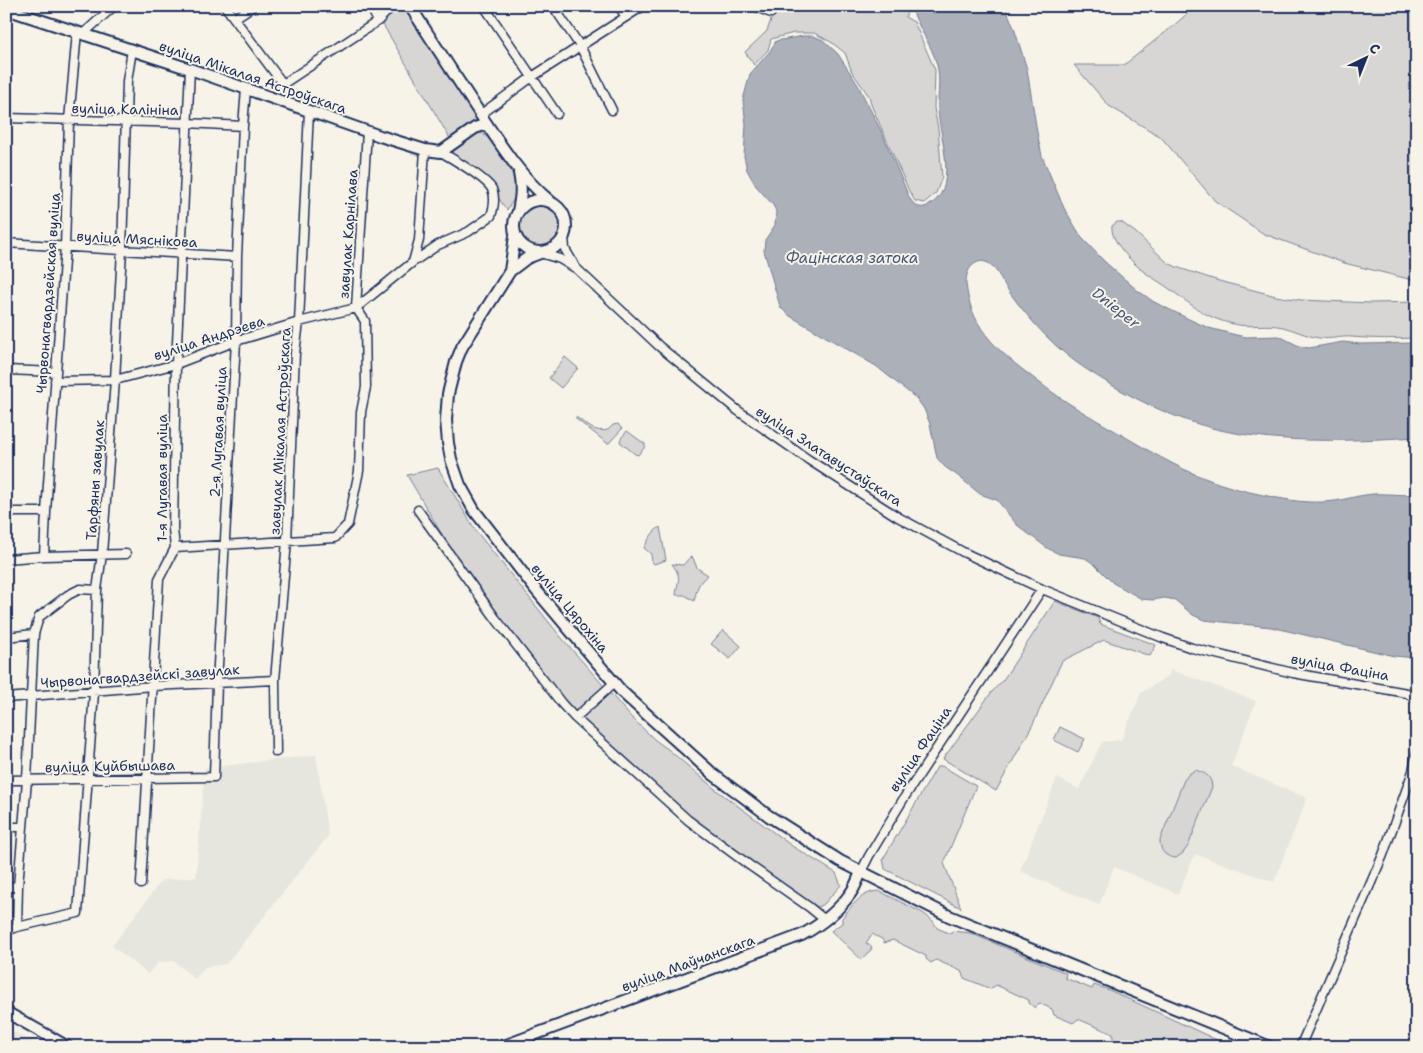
<svg xmlns="http://www.w3.org/2000/svg" width="1423" height="1053" font-family="'Shantell Sans',sans-serif">
  <rect width="100%" height="100%" fill="#f7f3e8"/>
  <filter id="ink" filterUnits="userSpaceOnUse"><feTurbulence type="fractalNoise" baseFrequency=".02" numOctaves="2"/><feDisplacementMap in="SourceGraphic" scale="10" xChannelSelector="R" yChannelSelector="G"/><feConvolveMatrix kernelMatrix="1 2 1 2 8 2 1 2 1" color-interpolation-filters="sRGB"/></filter>
  <g filter="url(#ink)">
    <path fill="#e6e5de" d="M1171 670 1256 701 1231 766 1307 798 1274 882 1195 854 1178 894 1114 867 1099 905 1020 871 1057 778 1079 789 1102 742 1121 740 1141 693 1168 676Z
      M316 755 328 836 226 964 205 967 195 979 174 961 158 962 148 974 112 946 162 880 196 877 205 768Z
      M6 1028 41 1047H6Z"/>
    <path fill="#d7d6d4" stroke="#798299" d="M372 6H403L479 121 452 142Z
      M776 6H908L909 9 905 17 914 22 935 70 934 108 938 128 942 177 936 193 924 203 915 201 910 193 872 107 869 96 852 72 845 53 831 42 814 33H794L771 39 768 50 754 65 745 52 767 31Z
      M1196 6H1417V281L1344 263 1264 234 1215 201 1161 137 1109 106 1074 65H1124L1172 27Z
      M480 132C492 137 516 175 517 188 517 196 511 203 507 210L493 191 450 153 453 148 476 133Z
      M520 226a20 20 0 1 1 40 0a20 20 0 1 1-40 0Z
      M1117 222H1121L1135 232 1168 263 1179 268 1219 281 1276 296 1301 300 1371 303 1417 302V338C1395 339 1374 339 1352 337 1341 336 1330 340 1319 338 1306 336 1295 330 1283 327 1266 323 1250 328 1233 324 1206 318 1193 306 1171 290 1162 283 1152 278 1143 271 1132 262 1110 241 1112 226Z
      M565 357 578 368 561 388 549 378Z
      M576 417C587 425 594 433 608 430L613 425 618 424 622 429 609 443H607L576 419Z
      M627 431 645 444V447L638 455 635 454 620 442 621 438Z
      M438 468 476 531 560 636 630 716 655 740 669 750 715 789 792 846 836 873 841 885 824 904 817 907 714 838 568 706 486 600 444 538 407 475Z
      M660 527 666 560 654 564 652 562 651 554 644 548C648 540 653 531 660 527Z
      M690 557 693 558 697 568 708 575C697 583 697 590 694 601L685 595H676C677 581 683 578 672 564L683 565Z
      M1055 601 1098 618 1100 624 1156 645 1150 656 1104 640 1062 661 1033 724 996 791 943 759 991 693 1003 680Z
      M723 630 741 646 730 659 711 644Z
      M1060 727 1085 739 1078 752 1054 740Z
      M942 766 976 786 944 863 961 908 885 869 883 859 937 767Z
      M1195 770C1205 773 1211 775 1212 787L1188 846 1183 853 1176 858C1165 857 1160 851 1160 840L1184 780 1189 774Z
      M879 891 923 913 933 921 937 928 951 934 952 931 970 933 1066 973 1065 978 1092 989 1094 985 1109 990 1232 1047H1133L1113 1039V1034L1078 1019 1073 1023 1054 1015 1052 1009 1039 1003 1035 1008 1029 1003V1000L996 985 991 989 964 978 961 971 936 960 931 963 926 959V956L893 940 884 943 882 939 872 934 866 943 872 947 871 950 861 959 831 931 842 923V918C853 905 861 892 879 891Z"/>
    <path fill="#acb0b9" stroke="#727c95" d="M911 6H1005L1014 28 1027 69 1037 132 1042 156 1064 208 1082 238 1105 262 1137 290 1154 302 1193 321 1209 328 1236 335 1246 337 1279 336 1299 346 1309 348 1343 342 1360 344 1417 343V437C1352 441 1284 444 1220 430 1173 419 1129 397 1089 371 1057 351 1032 323 1010 293 1003 284 997 268 988 263 984 261 981 261 978 262 968 266 966 275 966 284 971 333 1005 356 1040 383 1064 402 1091 417 1117 432 1146 449 1175 467 1207 479 1225 486 1244 491 1263 495 1282 499 1302 503 1322 502 1340 502 1356 495 1374 494 1388 493 1402 496 1417 494V658L1394 656 1271 627 1204 620 1193 615 1175 600 1165 598 1152 600 1142 599 1113 583 1094 564 1085 558 1059 554 1047 548 1017 525 997 500 980 494 958 476 945 467 937 458 930 424 924 409 917 399 876 366 790 316 781 308 779 303 764 251 765 240 775 225 776 211 773 205 756 186 747 170 744 156 746 124 743 100 750 74 770 51 776 41 803 36H813L823 40 838 54 858 85 883 135 909 197C913 204 918 210 927 206 960 192 940 138 938 111 937 96 941 80 937 65 932 45 917 27 911 6Z"/>
    <g fill="none" stroke-linecap="round" stroke-linejoin="round">
      <defs>
        <path id="minor" d="M225 6 283 84
          M370 6 378 21
          M484 6 557 114
          M553 6 580 46 612 110
          M619 6 626 17
          M754 6 771 13
          M235 18 253 6
          M83 34 114 6
          M283 84 378 21 392 6
          M480 115 532 77 643 6
          M6 118 187 123 243 126
          M564 236 565 249 576 268
          M6 243 237 257
          M540 253 560 259 577 269 660 347 737 410 809 460 898 517 963 552 1042 589 1163 638 1192 648 1293 673 1407 693 1417 700
          M413 262 419 240 425 150
          M6 370 56 372
          M55 381 115 380 176 364 236 341 299 322 356 308 413 262 438 245 468 232 491 216C494 207 496 198 492 189 486 178 453 159 441 152
          M418 510 496 619 562 704 575 718 688 820 749 865 809 907 825 920
          M6 512H46
          M175 548 335 538 348 524 359 471 361 412 366 387 365 321 356 308 367 131
          M44 556 46 512 65 247 69 120 77 32
          M6 559 44 556 126 554
          M6 637 34 634
          M6 698 153 686 275 680
          M575 718 614 683
          M276 752 275 680 287 541 295 353 299 322 309 111
          M6 780 214 777 217 683 236 341 237 257 243 126 246 89
          M6 827H22
          M861 872 869 856 904 798 1042 589
          M141 884 159 579 175 548 173 529 176 364 190 69
          M6 887 18 886
          M17 927 18 886 27 780 34 634 39 617 68 595 80 589 97 590
          M6 931 17 927 78 913 94 692 97 590 102 554 115 380 122 250 127 81 132 50
          M1300 1047 1383 855 1413 771 1417 752"/>
        <path id="major" d="M410 6C431 39 452 71 473 103 496 138 518 175 551 202
          M6 9 190 69 380 136 425 150 441 152 475 128 487 124
          M514 226a26 26 0 1 1 52 0a26 26 0 1 1-52 0Z
          M518 211C521 197 522 187 519 173
          M540 253 527 258 510 271 462 347 456 362 448 394 446 420 448 443 451 459 460 485 474 510 536 590 622 692 714 775 769 816 840 861 949 916 1270 1047
          M510 271 515 236
          M6 1012 68 1047
          M501 1047 802 935C820 925 838 911 850 894 855 888 858 879 861 872"/>
      </defs>
      <use href="#minor" stroke="#1b2f5e" stroke-width="11"/>
      <use href="#major" stroke="#1b2f5e" stroke-width="14"/>
      <use href="#minor" stroke="#f7f3e8" stroke-width="8"/>
      <use href="#major" stroke="#f7f3e8" stroke-width="10"/>
    </g>
  </g>
  <g text-anchor="middle" dominant-baseline="central" stroke-width="4" stroke-linejoin="round" paint-order="stroke">
    <g font-size="14" fill="#1b2f5e" stroke="#f7f3e8">
      <text transform="translate(253 77) rotate(19)">вуліца Мікалая Астроўскага</text>
      <text transform="translate(125 109) rotate(1)">вуліца Калініна</text>
      <text transform="translate(348 234) rotate(-86)">завулак Карнілава</text>
      <text transform="translate(137 239) rotate(3)">вуліца Мяснікова</text>
      <text transform="translate(48 293) rotate(-86)">Чырвонагвардзейская вуліца</text>
      <text transform="translate(209 338) rotate(-18)">вуліца Андрэева</text>
      <text transform="translate(280 431) rotate(-87)">завулак Мікалая Астроўскага</text>
      <text transform="translate(218 432) rotate(-87)">2-я Лугавая вуліца</text>
      <text transform="translate(829 456) rotate(33)">вуліца Златавустаўскага</text>
      <text transform="translate(162 478) rotate(-90)">1-я Лугавая вуліца</text>
      <text transform="translate(95 480) rotate(-86)">Тарфяны завулак</text>
      <text transform="translate(570 608) rotate(50)">вуліца Цярохіна</text>
      <text transform="translate(1340 667) rotate(10)">вуліца Фаціна</text>
      <text transform="translate(140 676) rotate(-4)">Чырвонагвардзейскі завулак</text>
      <text transform="translate(920 749) rotate(-56)">вуліца Фаціна</text>
      <text transform="translate(110 766) rotate(-1)">вуліца Куйбышава</text>
      <text transform="translate(688 963) rotate(-20)">вуліца Маўчанскага</text>
    </g>
    <g font-size="15" font-style="italic" fill="#465679" stroke="#f7f3e8">
      <text x="852" y="258">Фацінская затока</text>
      <text transform="translate(1116 308) rotate(38)">Dnieper</text>
    </g>
  </g>
  <rect width="1423" height="1053" fill="none" stroke="#f7f3e8" stroke-width="25"/>
  <rect x="12" y="12" width="1398" height="1028" fill="none" stroke="#1b2f5e" stroke-width="2" filter="url(#ink)"/>
  <g transform="translate(1366 58) rotate(43)" stroke="#f7f3e8" stroke-width="4" paint-order="stroke">
  <path d="M0-4L9 19L0 12L-9 19Z" fill="#1b2f5e"/>
  <text y="-8" font-size="14" font-weight="bold" text-anchor="middle" fill="#1b2f5e">С</text>
  </g>
</svg>
